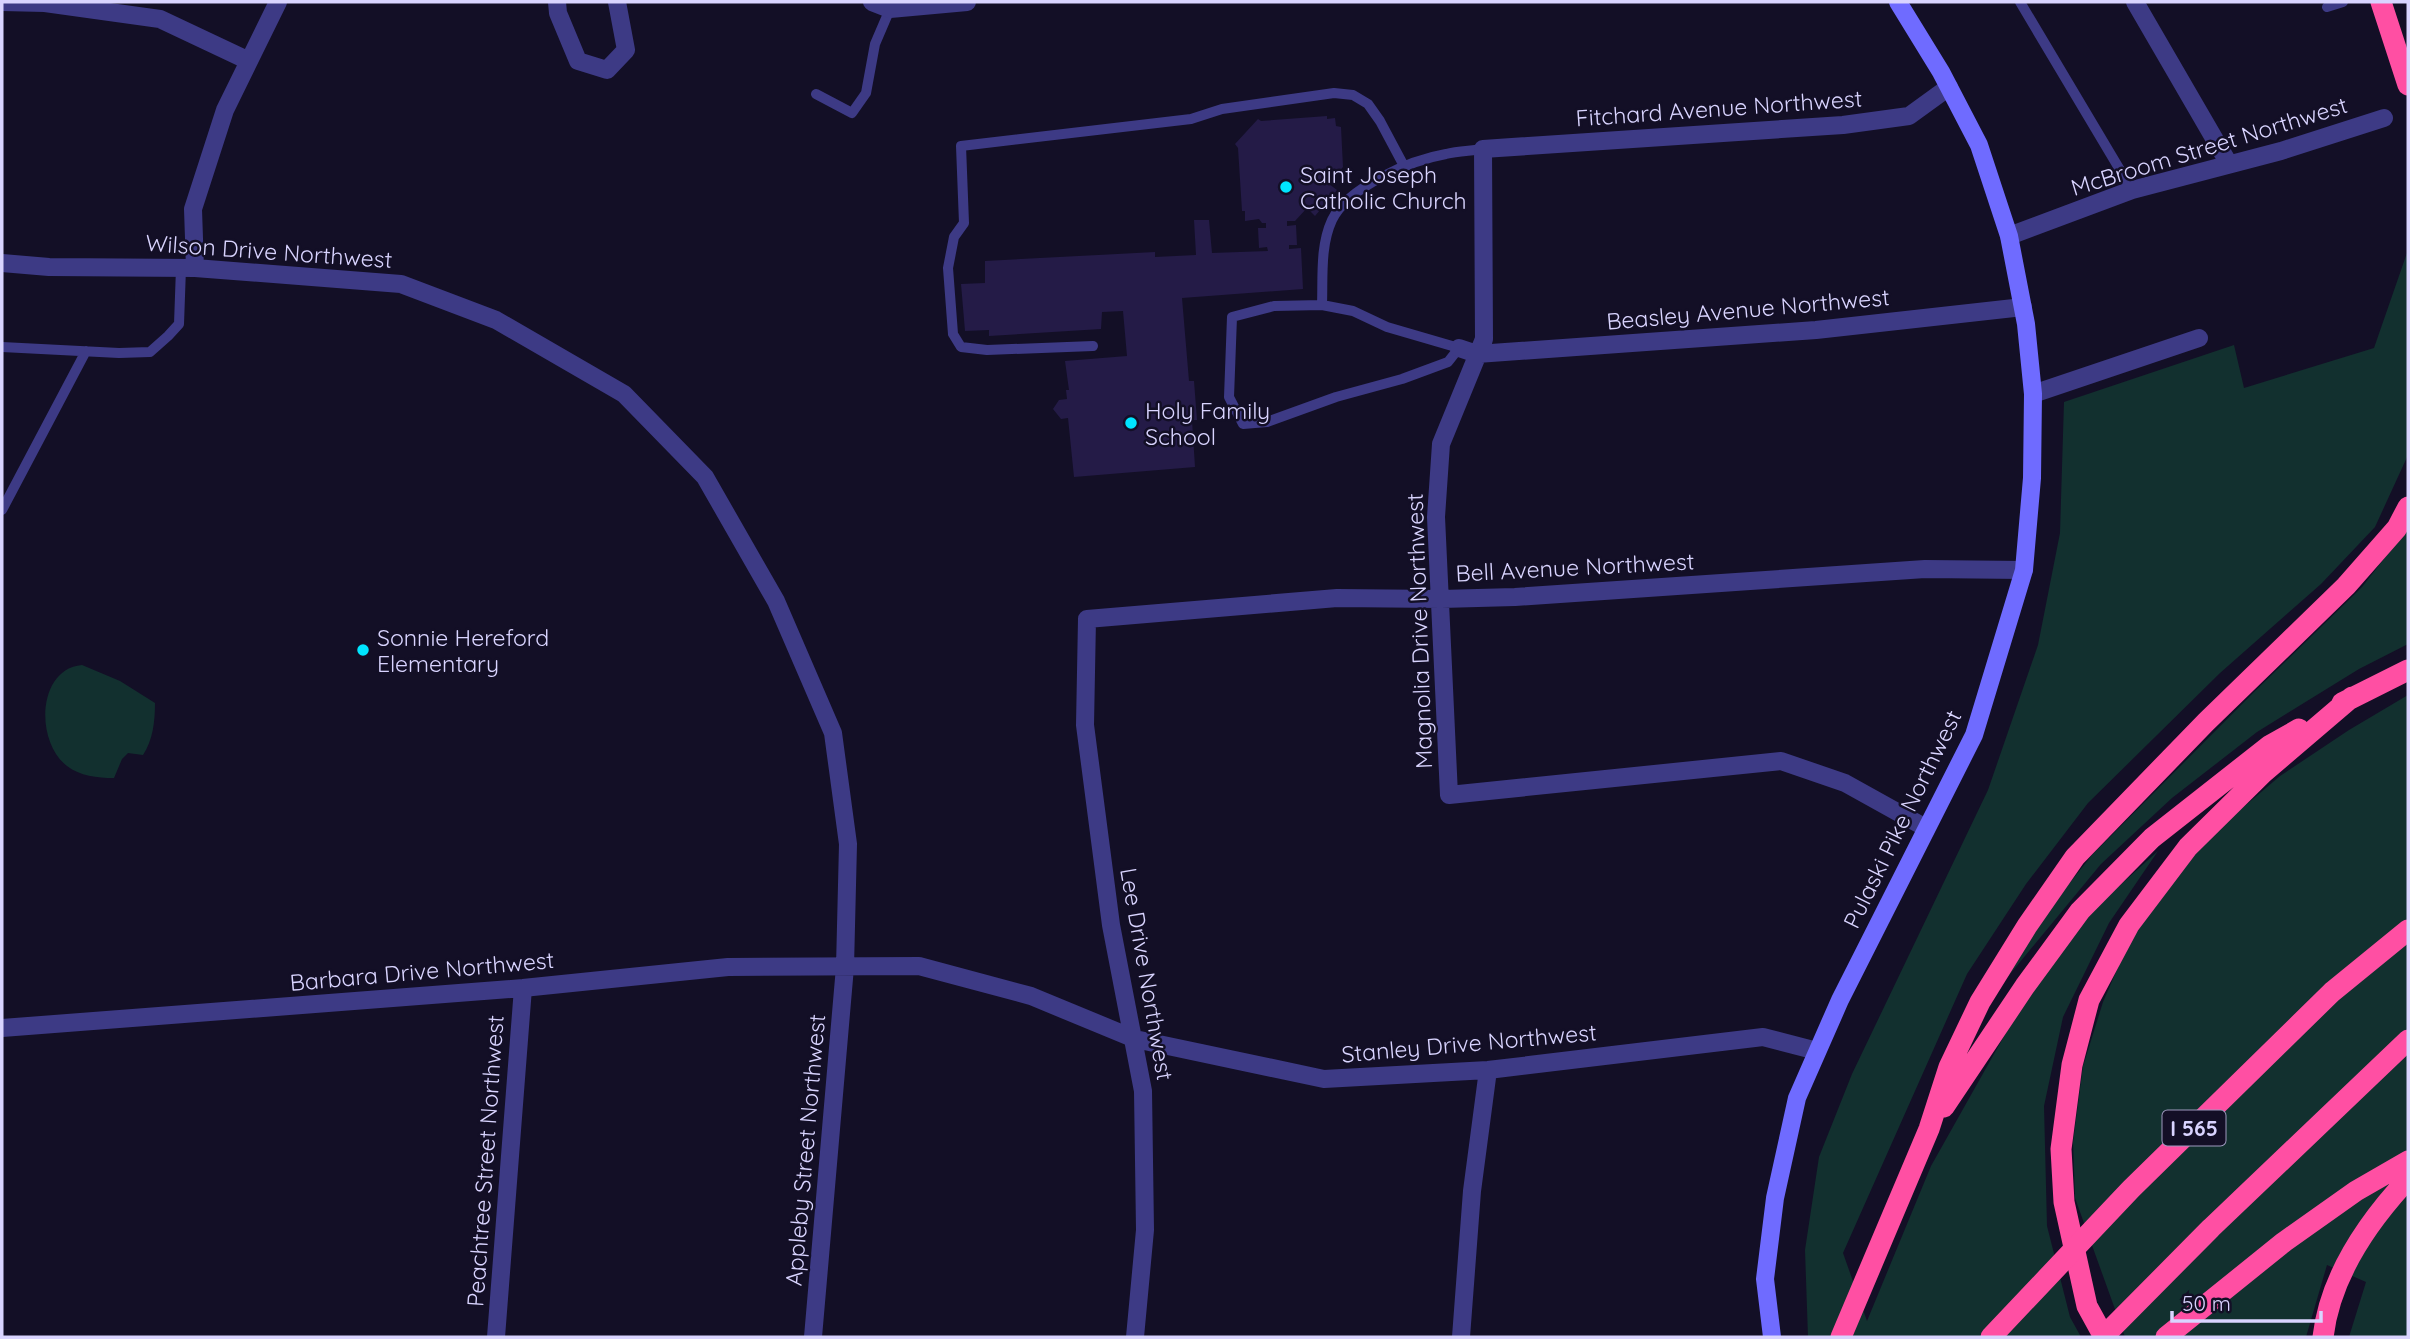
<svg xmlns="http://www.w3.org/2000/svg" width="2410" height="1339" font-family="Quicksand,sans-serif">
  <rect width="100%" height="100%" fill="#130f26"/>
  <path fill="#12302f" d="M2408 250V455L2375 527 2321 584 2220 673 2088 803 2026 884 1967 974 1843 1253 1867 1321 1931 1166 2057 942 2158 851 2109 923 2063 1017 2044 1106 2047 1226 2070 1317 2081 1337H1808L1805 1250 1819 1157 1852 1074 1988 790 2038 645 2060 533 2064 402 2234 345 2244 388 2374 348Z
    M2408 528V644L2359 669 2257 732 2172 798 2101 864 2001 985 2052 905 2092 855 2254 692 2362 587Z
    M82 665 120 681 155 703C155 721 153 740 143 755L128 753 122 759 114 778C97 778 80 776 67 766 35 742 37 669 82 665Z
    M2408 695V1337H2349L2366 1282 2327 1265 2306 1337H2125L2075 1198 2073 1142 2083 1066 2103 1002 2128 944 2166 890 2213 833 2280 776 2349 730Z"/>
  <path fill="#241b47" d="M1327 116V119L1335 118 1336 126 1341 127 1343 167 1329 184 1337 190 1315 216 1307 208 1295 221H1287V226L1296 225 1297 245H1289V249L1301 248 1303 289 1182 298 1189 381H1194L1197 420H1192L1195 467 1074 477 1068 418 1061 419 1053 409 1059 400 1067 399 1066 390H1069L1065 361 1127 356 1123 311 1102 312 1101 329 989 336V330L965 331 961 284 985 283V261L1155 252V257L1196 255 1194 220H1209L1212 253 1268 251 1267 247 1259 248 1258 228H1266V223H1262L1259 219 1245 221V211H1242L1238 148 1235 144 1258 119 1261 121Z"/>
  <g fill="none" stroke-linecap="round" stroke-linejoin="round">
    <path stroke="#3d3a85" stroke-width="10" d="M2020 2 2132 190
      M2327 7 2343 2
      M816 94 852 113 866 93 875 44 890 9
      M1322 305 1353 311 1387 327 1459 348 1448 362 1402 379 1336 397 1267 422 1243 424 1229 397 1232 317 1274 306Z
      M1322 305C1323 277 1320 246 1332 220 1348 187 1411 160 1446 154 1458 151 1471 151 1483 149
      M1093 346 987 350 961 347 953 334 948 268 954 237 964 223 961 146 1191 119 1222 109 1334 93 1353 95 1368 104 1380 121 1404 166
      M2 347 119 353 150 352 168 336 179 324 181 268
      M2 510 86 351"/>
    <path stroke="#3d3a85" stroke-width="18" d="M2 2 45 3 160 19 249 61
      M557 2 558 13 578 61 607 70 626 50 617 2
      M872 2 890 9 967 2
      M2135 2 2229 164
      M2009 236 2132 190 2281 151 2384 118
      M2 263 49 267 195 268 401 284 496 320 624 394 705 477 776 601 833 733 848 844 845 967 813 1337
      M195 268 193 209 225 110 278 2
      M1459 348 1477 354 1816 330 2023 307
      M2033 394 2199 338
      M1926 828 1845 783 1781 761 1449 795 1436 517 1441 444 1484 339 1483 149 1843 125 1909 116 1949 87
      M2 1028 523 988 728 967 919 966 1031 996 1135 1039 1324 1079 1488 1070 1763 1037 1817 1051
      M496 1337 523 988
      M1135 1337 1145 1230 1143 1091 1111 925 1085 725 1087 619 1337 598 1441 599 1515 597 1925 569 2024 570
      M1461 1337 1472 1191 1488 1070"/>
    <path stroke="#6f6bff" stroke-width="18" d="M1772 1337 1765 1279 1775 1198 1797 1098 1840 1000 1974 735 2024 570 2032 478 2033 394 2026 324 2009 236 1979 145 1941 72 1898 2"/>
    <path stroke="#ff4fa3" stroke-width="21" d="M2381 2 2408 85
      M2342 703 2408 670
      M1944 1107 2025 986 2080 911 2152 838 2269 746 2299 729
      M1841 1337 1929 1129 1949 1067 1980 1002 2027 926 2075 857 2206 722 2346 586 2397 528 2408 507
      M2104 1337 2087 1306 2064 1202 2061 1149 2072 1065 2089 1000 2129 925 2188 847 2263 773 2352 697
      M2166 1337 2284 1242 2356 1191 2408 1161
      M2323 1337C2330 1276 2367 1223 2408 1179"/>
    <path stroke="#ff4fa3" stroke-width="21" d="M1991 1337 2131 1189 2332 992 2408 930
      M2103 1337 2211 1228 2408 1040"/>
  </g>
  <g fill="#00e5ff" stroke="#130f26" stroke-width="2.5">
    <circle cx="1286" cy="187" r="7"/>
    <circle cx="1131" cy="423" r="7"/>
    <circle cx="363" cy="650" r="7"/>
  </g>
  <g text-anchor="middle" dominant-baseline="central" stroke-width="5" stroke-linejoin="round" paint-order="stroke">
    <rect fill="#130f26" stroke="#9e99be" stroke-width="2" x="2162.5" y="1110.5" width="63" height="35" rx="5"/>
    <g font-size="21" font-weight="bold" fill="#d9d4ff">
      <text x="2194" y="1128">I 565</text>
    </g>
    <g font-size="23" fill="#d9d4ff" stroke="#130f26">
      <text transform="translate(1719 108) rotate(-4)">Fitchard Avenue Northwest</text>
      <text transform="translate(2209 146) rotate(-17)">McBroom Street Northwest</text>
      <text transform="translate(269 251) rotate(4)">Wilson Drive Northwest</text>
      <text transform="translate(1748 309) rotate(-5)">Beasley Avenue Northwest</text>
      <text transform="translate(1575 567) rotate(-3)">Bell Avenue Northwest</text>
      <text transform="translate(1419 631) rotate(-92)">Magnolia Drive Northwest</text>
      <text transform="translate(1902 819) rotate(-64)">Pulaski Pike Northwest</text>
      <text transform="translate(422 971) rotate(-5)">Barbara Drive Northwest</text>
      <text transform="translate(1147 974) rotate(80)">Lee Drive Northwest</text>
      <text transform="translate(1469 1043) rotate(-5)">Stanley Drive Northwest</text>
      <text transform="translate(805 1150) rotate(-85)">Appleby Street Northwest</text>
      <text transform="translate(485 1161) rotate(-86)">Peachtree Street Northwest</text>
    </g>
    <g font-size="23" fill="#d9d4ff" stroke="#130f26" text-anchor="start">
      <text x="1300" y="174">Saint Joseph<tspan x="1300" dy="26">Catholic Church</tspan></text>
      <text x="1145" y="410">Holy Family<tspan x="1145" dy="26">School</tspan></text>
      <text x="377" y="637">Sonnie Hereford<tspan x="377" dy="26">Elementary</tspan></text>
    </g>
  </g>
  <rect width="2410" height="1339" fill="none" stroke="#d9d4ff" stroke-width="7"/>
  <path d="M2172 1311v10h149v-10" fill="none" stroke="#d9d4ff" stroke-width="3.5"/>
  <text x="2182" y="1311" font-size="21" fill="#d9d4ff" stroke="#130f26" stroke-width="5" paint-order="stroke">50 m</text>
</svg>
